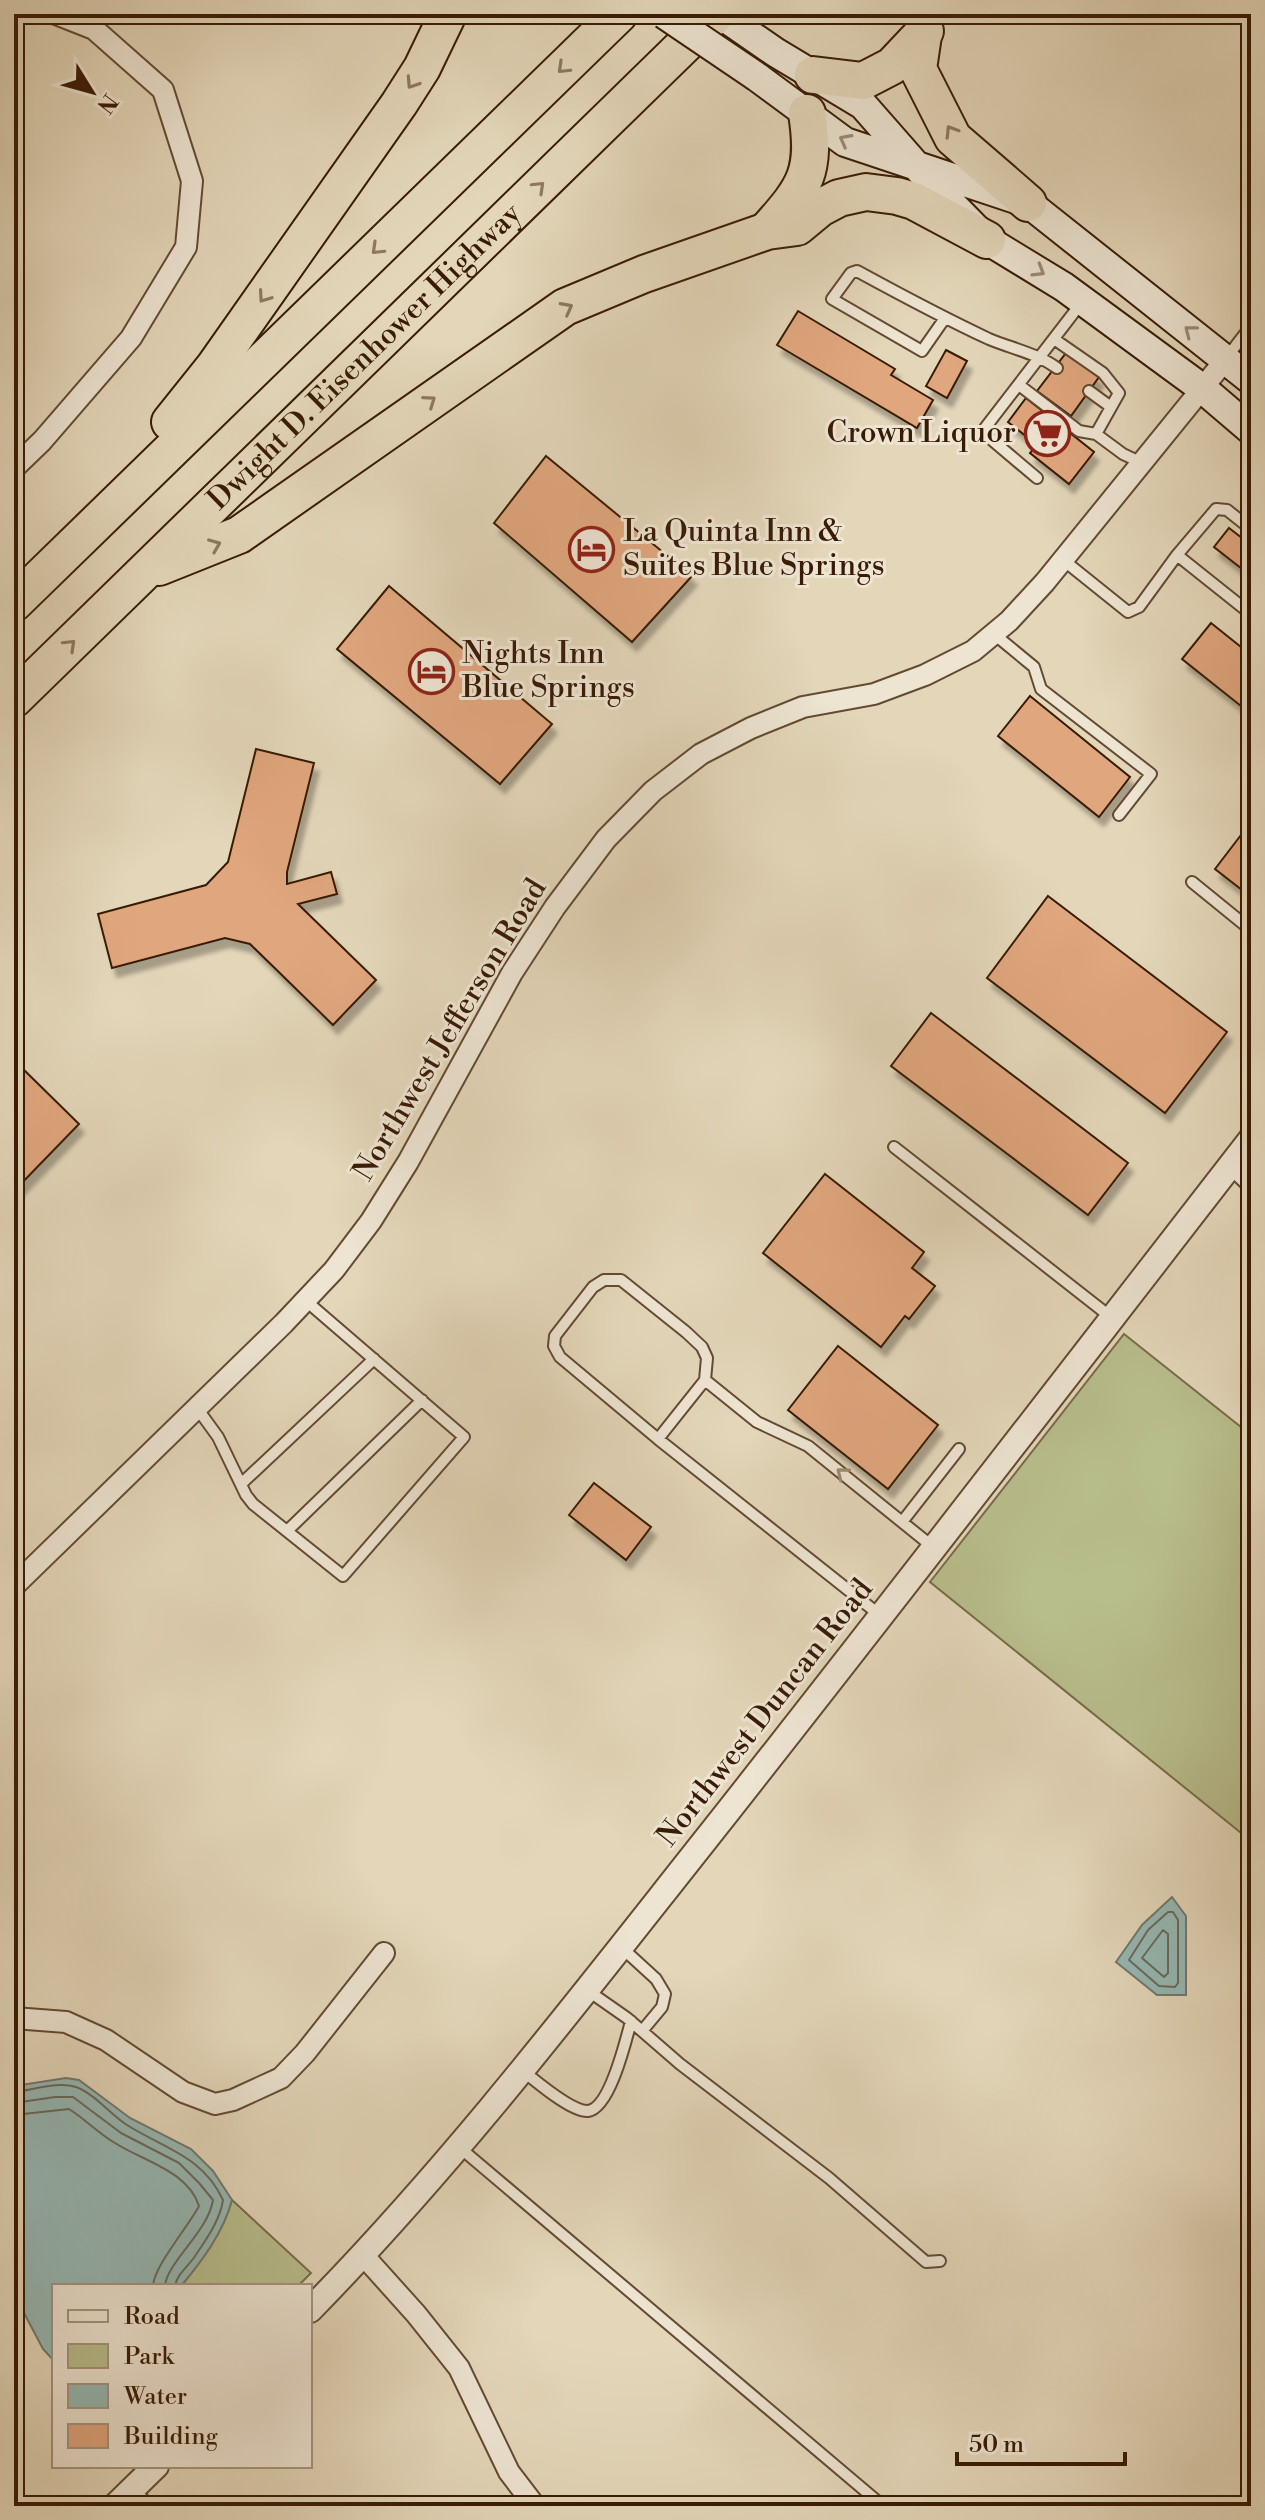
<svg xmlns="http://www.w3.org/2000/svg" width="1265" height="2520" font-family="'Libre Bodoni',serif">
  <defs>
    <filter id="shadow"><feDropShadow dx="5" dy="9" stdDeviation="2" flood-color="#0004"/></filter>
  </defs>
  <rect width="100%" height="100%" fill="#e3d6b9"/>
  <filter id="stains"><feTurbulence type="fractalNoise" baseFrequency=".0025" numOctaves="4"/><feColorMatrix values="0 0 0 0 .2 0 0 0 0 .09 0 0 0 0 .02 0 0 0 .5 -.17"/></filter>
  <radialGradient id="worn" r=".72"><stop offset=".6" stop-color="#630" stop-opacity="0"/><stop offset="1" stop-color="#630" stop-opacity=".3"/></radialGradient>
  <path fill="#b8bd8c" stroke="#786c48" stroke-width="2" d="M1124 1334 1251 1435V1841L930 1582Z
    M232 2200 311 2273 298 2286H181C202 2260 223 2233 232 2200Z"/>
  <path fill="#96b8b4" stroke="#71796e" stroke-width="2" d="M1172 1897 1186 1916V1995H1157L1116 1962 1142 1925Z
    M66 2078 79 2080 130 2118 191 2149 213 2171 232 2200C223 2233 202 2261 181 2286H54V2361L43 2349 14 2294V2086Z"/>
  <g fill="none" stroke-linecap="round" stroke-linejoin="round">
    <path stroke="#686a5c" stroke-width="2" d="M1168 1912H1173L1178 1920V1983L1175 1987 1159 1986 1129 1960 1148 1930Z
      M1163 1930 1168 1934V1973L1164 1977 1142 1958Z
      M14 2092C33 2090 58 2081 76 2087 95 2094 110 2114 127 2125 163 2148 203 2156 223 2200 220 2221 205 2241 193 2259 186 2268 177 2275 175 2286
      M14 2103 55 2097H73L121 2133 179 2163 199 2183 213 2200C208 2232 167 2262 165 2286
      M14 2115 69 2109C85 2119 98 2133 115 2143 143 2161 188 2171 199 2206 188 2227 154 2266 153 2286"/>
  </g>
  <path fill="#e0a67e" stroke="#391b05" stroke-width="2" filter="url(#shadow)" d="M798 311 895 369 891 375 933 400 917 428 777 345Z
    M946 350 967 361 947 398 926 386Z
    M1066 353 1099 377 1071 416 1037 391Z
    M1026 398 1094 452 1069 484 1030 453 1037 445 1008 422Z
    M546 456 692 576 632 642 494 523Z
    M1229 528 1251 545V576L1214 547Z
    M389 586 552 724 500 784 337 649Z
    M1211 623 1251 655V714L1182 659Z
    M1030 696 1130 777 1099 817 998 736Z
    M256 749 314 763 287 872V884L331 872 337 894 298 904 376 980 333 1025 250 944 225 938 112 968 98 914 206 885 228 862Z
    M1251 822V897L1215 869Z
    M1048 896 1227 1032 1165 1113 987 978Z
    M931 1013 1128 1163 1088 1215 891 1066Z
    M20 1066 79 1124 15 1190 14 1072Z
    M825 1174 924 1252 912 1268 935 1286 909 1319 905 1316 881 1347 763 1253Z
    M838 1346 938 1425 888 1489 788 1410Z
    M594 1483 651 1527 626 1560 569 1515Z"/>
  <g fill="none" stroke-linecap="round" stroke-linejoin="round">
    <defs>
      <path id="service" d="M945 318 922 351 832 299 851 273 857 271C901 295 944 318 989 339 1013 349 1036 353 1057 368
        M1054 339 1103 373 1119 393 1096 434 1123 454 1142 463
        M1227 357 1251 326
        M1019 385 1079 431 1096 434
        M1089 391 1111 407
        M1037 478 986 435 985 428 1082 302
        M1251 529 1227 510 1216 509 1177 555 1251 614
        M1062 559 1128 612 1139 607 1177 555
        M994 634 1034 667 1041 689 1151 774 1119 815
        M1192 882 1251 930
        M894 1147 1112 1318
        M705 1380 757 1422 808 1446 933 1547
        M197 1408 218 1437 246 1495 253 1504 343 1576 464 1437 305 1300
        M658 1439 705 1380 707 1358 702 1347 686 1332 621 1280H604L593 1287 555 1336 554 1346 560 1357 658 1439 881 1616
        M241 1484 374 1359
        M902 1522 959 1449
        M287 1531 422 1400
        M621 1947 656 1979 665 1994 662 2007 642 2031
        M587 1990 627 2018 680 2064 829 2178 926 2262 940 2261
        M523 2071C536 2081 571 2112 588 2111 610 2108 626 2040 631 2021
        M459 2147 883 2506"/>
      <path id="minor" d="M14 468 42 441 131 338 186 247 192 181 163 90 94 29 56 14
        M1232 1164 1251 1182
        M14 1586 284 1323 334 1270 371 1221 408 1162 512 973 555 907 606 839 653 791 701 754 751 728 803 707 874 694 925 675 973 651 1009 621 1045 582 1226 359
        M14 2018 66 2022 106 2040 183 2092 215 2104 233 2100 281 2078 305 2053 384 1953
        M363 2255 416 2314 459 2368 509 2472 535 2506
        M129 2492 143 2506"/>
      <path id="tertiary" d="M310 2310C451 2166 574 2006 699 1848 885 1613 1067 1376 1251 1139
        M115 2506 156 2466"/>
      <path id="secondary" d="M720 14 775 52 863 105 934 186 987 240 1064 287 1203 389 1251 430
        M757 77 845 142 1028 203 1251 380"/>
      <g id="motorway">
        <path d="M923 35 918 69 953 138 1028 203"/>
        <path d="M813 75 863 81 892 66 925 31"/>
        <path d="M768 229C806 187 816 171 807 113"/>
        <path d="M170 422 214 367 399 104 422 68 448 14"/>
        <path d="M159 567 239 535 565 307 644 274 767 231 797 227 820 208 839 198 866 192 897 196 914 201 987 240"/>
        <path d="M14 603 619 14"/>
        <path id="s1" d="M14 699 716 14"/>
      </g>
    </defs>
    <use href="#service" stroke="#644a32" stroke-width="14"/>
    <use href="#minor" stroke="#644a32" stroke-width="24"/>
    <use href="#tertiary" stroke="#644a32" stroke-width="28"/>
    <use href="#secondary" stroke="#391b05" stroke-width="32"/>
    <use href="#motorway" stroke="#391b05" stroke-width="40"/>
    <use href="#service" stroke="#ede4d2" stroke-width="10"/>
    <use href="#minor" stroke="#ede4d2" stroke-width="20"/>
    <use href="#tertiary" stroke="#ede4d2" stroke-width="24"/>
    <use href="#secondary" stroke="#ede4d2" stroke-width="28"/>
    <use href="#motorway" stroke="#e3d6b9" stroke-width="36"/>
    <defs>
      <path id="secondary-bridge" d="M664 14 757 77"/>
    </defs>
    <use href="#secondary-bridge" stroke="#391b05" stroke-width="32" stroke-linecap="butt"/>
    <use href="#secondary-bridge" stroke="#ede4d2" stroke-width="28"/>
  </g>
  <defs><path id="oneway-chevron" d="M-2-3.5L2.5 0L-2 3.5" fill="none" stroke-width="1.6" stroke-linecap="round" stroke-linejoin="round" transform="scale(2)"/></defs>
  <g stroke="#8e785f">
    <use href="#oneway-chevron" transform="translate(563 68) rotate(136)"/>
    <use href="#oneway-chevron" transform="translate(412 83) rotate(123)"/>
    <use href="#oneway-chevron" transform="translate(951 131) rotate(-122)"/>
    <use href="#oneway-chevron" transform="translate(539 187) rotate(-44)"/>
    <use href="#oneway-chevron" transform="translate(377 249) rotate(136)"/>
    <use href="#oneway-chevron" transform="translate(264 297) rotate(125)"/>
    <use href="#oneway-chevron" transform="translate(567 308) rotate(-28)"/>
    <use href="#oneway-chevron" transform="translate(430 401) rotate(-35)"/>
    <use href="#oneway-chevron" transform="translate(215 545) rotate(-22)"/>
    <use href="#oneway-chevron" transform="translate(70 645) rotate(-44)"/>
  </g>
  <g stroke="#9c8a76">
    <use href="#oneway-chevron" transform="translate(845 140) rotate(-152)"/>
    <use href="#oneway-chevron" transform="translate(1039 271) rotate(31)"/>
    <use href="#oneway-chevron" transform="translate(1190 331) rotate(-142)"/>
    <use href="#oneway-chevron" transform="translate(842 1473) rotate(-141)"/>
  </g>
  <defs>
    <symbol id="supermarket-ring" viewBox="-11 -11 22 22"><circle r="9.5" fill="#ede4d2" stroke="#8f2418" stroke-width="1.5"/><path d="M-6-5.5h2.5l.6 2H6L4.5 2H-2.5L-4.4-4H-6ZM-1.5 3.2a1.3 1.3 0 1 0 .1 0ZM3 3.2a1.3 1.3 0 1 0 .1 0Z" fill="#8f2418"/></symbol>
    <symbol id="hotel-ring" viewBox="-11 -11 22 22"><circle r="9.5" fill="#ede4d2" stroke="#8f2418" stroke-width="1.5"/><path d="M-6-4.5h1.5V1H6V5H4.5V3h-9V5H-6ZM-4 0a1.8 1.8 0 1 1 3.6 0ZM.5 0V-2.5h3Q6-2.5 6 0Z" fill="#8f2418"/></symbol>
  </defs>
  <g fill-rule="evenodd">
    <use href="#supermarket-ring" x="1022" y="408" width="51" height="51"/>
    <use href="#hotel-ring" x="566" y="524" width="51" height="51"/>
    <use href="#hotel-ring" x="406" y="646" width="51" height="51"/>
  </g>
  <g text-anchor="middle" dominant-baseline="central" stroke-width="6" stroke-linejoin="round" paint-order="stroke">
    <g font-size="30" fill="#391b05" stroke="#ede4d2">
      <text stroke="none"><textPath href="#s1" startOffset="490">Dwight D. Eisenhower Highway</textPath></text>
      <text transform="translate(450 1030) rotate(-59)">Northwest Jefferson Road</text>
      <text transform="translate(765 1713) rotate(-52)">Northwest Duncan Road</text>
    </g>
    <g font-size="30" fill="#391b05" stroke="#ede4d2" text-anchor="start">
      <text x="1016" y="433" text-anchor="end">Crown Liquor</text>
      <text x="623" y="532">La Quinta Inn &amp;<tspan x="623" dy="34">Suites Blue Springs</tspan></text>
      <text x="462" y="654">Nights Inn<tspan x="462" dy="34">Blue Springs</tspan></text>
    </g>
  </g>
  <rect width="1265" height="2520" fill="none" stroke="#e3d6b9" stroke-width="48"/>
  <rect x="16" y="16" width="1233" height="2488" fill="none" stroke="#391b05" stroke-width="4"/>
  <rect x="24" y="24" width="1217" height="2472" fill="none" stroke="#391b05" stroke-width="2"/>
  <rect x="52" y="2284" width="260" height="184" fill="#ede4d2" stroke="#a59480" stroke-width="2"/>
  <rect x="68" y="2310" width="40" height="12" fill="#ede4d2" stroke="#a59480" stroke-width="2"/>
  <text x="124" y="2324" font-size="24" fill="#391b05">Road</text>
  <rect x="68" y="2344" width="40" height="24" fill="#b8bd8c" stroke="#a59480" stroke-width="2"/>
  <text x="124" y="2364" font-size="24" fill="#391b05">Park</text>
  <rect x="68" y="2384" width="40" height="24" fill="#96b8b4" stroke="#a59480" stroke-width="2"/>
  <text x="124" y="2404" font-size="24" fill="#391b05">Water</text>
  <rect x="68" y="2424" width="40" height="24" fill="#e0a67e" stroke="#a59480" stroke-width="2"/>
  <text x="124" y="2444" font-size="24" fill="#391b05">Building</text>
  <g transform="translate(92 92) rotate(127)" stroke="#ede4d2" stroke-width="6" paint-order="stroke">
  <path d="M0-6L14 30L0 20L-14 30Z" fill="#391b05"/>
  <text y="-12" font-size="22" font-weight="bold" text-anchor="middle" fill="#391b05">N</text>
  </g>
  <path d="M957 2452v12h168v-12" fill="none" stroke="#391b05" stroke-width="4"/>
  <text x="969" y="2452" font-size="24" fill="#391b05" stroke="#ede4d2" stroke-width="6" paint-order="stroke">50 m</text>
  <rect width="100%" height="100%" filter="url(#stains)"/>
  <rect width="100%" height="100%" fill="url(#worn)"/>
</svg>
